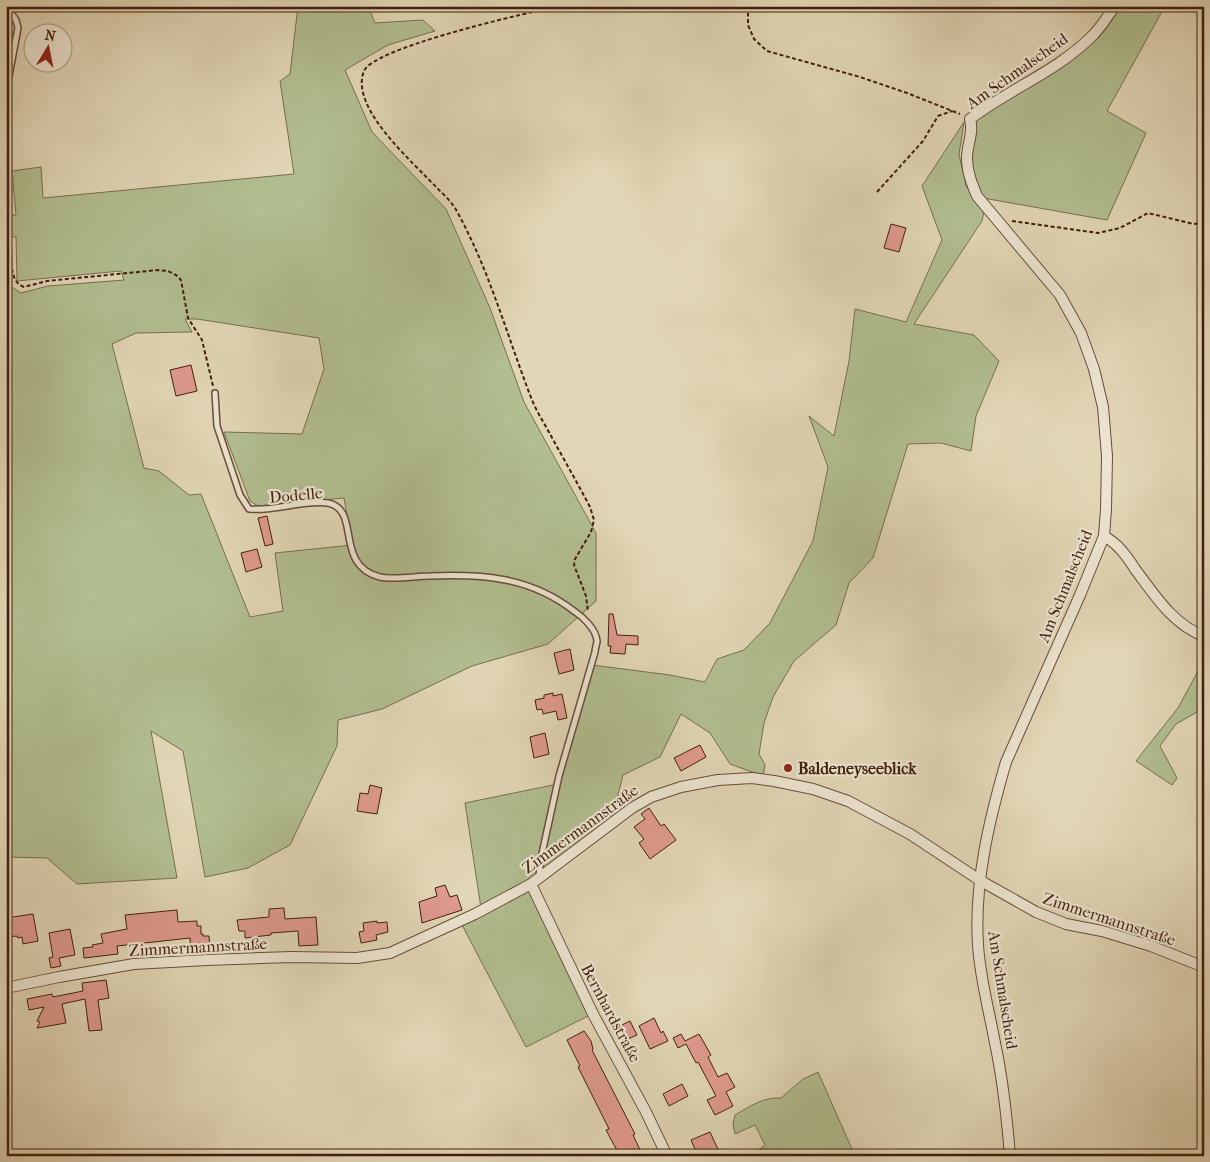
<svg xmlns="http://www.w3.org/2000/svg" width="1210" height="1162" font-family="'IM FELL French Canon',serif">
  <rect width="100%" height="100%" fill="#e1d6b6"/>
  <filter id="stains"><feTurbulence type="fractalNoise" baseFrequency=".004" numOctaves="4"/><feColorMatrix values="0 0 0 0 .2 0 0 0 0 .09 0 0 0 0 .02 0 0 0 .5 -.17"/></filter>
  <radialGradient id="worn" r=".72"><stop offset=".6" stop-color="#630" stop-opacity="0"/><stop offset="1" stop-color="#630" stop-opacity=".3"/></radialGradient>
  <path fill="#b1be90" stroke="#786e4f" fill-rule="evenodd" d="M298 6H368L375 23 423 20 435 31 388 45 345 70 372 132 446 209 490 308 524 402 596 533V601L548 644 472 666 382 709 338 720 337 746 290 845 248 868 205 877 183 751 151 731 177 878 77 884 47 858 6 857V249L10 286 21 293 48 286 124 280 121 271 17 281 16 237 6 236V216L16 215 12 171 41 167 43 198 294 174 280 81 290 74ZM185 319H197L319 338 324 369 302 434 224 432 250 501 258 506 344 498 352 545 275 553 283 611 250 617 201 494 189 495 159 471 144 468 112 344 136 333 192 332Z
    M1120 6H1165L1107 111 1146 133 1107 220 983 198C977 186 970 170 971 155 972 143 979 133 975 120L1065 64 1093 42Z
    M964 122 959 154 966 186 984 212 982 221 914 324 974 335 999 361 976 416 971 451 941 443 908 444 873 558 849 583 836 625 794 661 773 697 764 723 759 754 765 765 763 776 730 764 710 733 681 714 660 757 623 775 614 811 616 818 537 876 481 908 465 803 558 784 592 665 670 675 705 682 717 659 744 650 770 623 813 541 828 467 809 416 834 436 849 361 855 309 906 322 942 240 922 186Z
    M1204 660V708L1176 724 1160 746 1177 778 1172 785 1136 761 1178 708Z
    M531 887 592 1014 526 1047 461 923Z
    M818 1072 855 1156H758L756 1152 765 1145 755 1125 735 1134 733 1124 735 1115C751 1106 763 1097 781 1098L803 1079Z"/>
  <path fill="#df9a8e" stroke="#401f0e" d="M891 224 906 228 899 252 884 248Z
    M191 365 197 391 176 396 170 370Z
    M267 516 273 544 265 546 258 518Z
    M257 549 262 567 246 572 241 553Z
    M609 614H613L617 635 638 636V645L626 644 625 654 610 653 611 646H608Z
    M570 649 574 670 559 674 554 653Z
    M553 693V696L562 694 567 718 558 720 556 711 543 714 542 709 537 710 535 700 544 698V695Z
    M545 733 549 754 534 758 530 737Z
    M700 745 706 757 681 771 674 758Z
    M370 785 382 788 377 814 357 811 360 793 368 794Z
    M649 808 661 826 664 824 676 840 650 859 639 843 644 839 634 827 645 819 641 814Z
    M445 885 450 897 457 895 462 910 422 923 419 902 437 896 435 888Z
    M284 908 285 919 316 917 318 945 299 946 298 931 271 933V935L245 938V931H239L237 920 269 917V909Z
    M177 910 178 922 197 921V926H201V934H203V936H209L210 951 191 952 190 938 117 946 118 954 84 958 83 948 93 947 92 945 103 943 101 934 127 929 125 915Z
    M33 914 38 941 23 944 22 937 18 938 17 936 8 937 6 918Z
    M377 921V923L387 922 388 932 376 935 377 940 361 943 359 932 364 931 363 923Z
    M70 929 75 955 59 958 61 966 51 968 49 958 53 957 49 933Z
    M106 980 109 998 98 1000 102 1030 89 1031 85 999 62 1004 66 1023 37 1028 40 1022 37 1021 44 1007 29 1010 27 999 52 994 53 997 83 991 82 983Z
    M654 1018 661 1033 663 1031 668 1041 650 1049 639 1026Z
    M630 1021 637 1035 623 1041 616 1028Z
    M584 1031 591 1041 593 1049 592 1050 635 1134 633 1135 643 1156H620L606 1130 609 1129 578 1067 580 1066 567 1040Z
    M681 1034 685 1041 699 1034 711 1055 708 1057 718 1077 727 1073 735 1087 726 1092 733 1106 715 1115 707 1100 716 1096 698 1062 696 1063 686 1044 678 1048 673 1038Z
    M682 1084 688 1096 669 1106 663 1094Z
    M710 1132 721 1156H698L691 1140Z"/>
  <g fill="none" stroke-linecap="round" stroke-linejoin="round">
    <defs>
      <path id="lane" d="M6 92 18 28 16 20 6 6
        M6 133 8 176
        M215 393 217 426 240 495 249 509C274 512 306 499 328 503 362 510 333 565 380 577 392 580 417 576 430 576 484 574 530 577 574 611 583 617 596 629 597 641 597 644 595 648 595 652L559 776 541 858 539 876"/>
      <path id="street" d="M1104 536C1118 544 1126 555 1135 569 1154 594 1173 625 1204 636
        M531 884 593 1014 646 1112 667 1156
        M6 988 59 977 134 964 207 960 292 957 357 958 390 953 475 914 531 884 632 808 651 797 681 787 718 780 752 778 774 781 813 789 848 801 910 834 981 881 1036 912 1066 924 1102 931 1151 946 1204 967
        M1010 1156C1007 1118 1003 1080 995 1043 989 1010 980 978 978 945 974 884 989 820 1006 762L1080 595 1104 536 1106 509 1107 456 1103 407 1094 369 1081 333 1060 295 977 196C972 184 967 172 967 158 967 144 974 133 970 119 1009 89 1060 70 1094 34 1102 26 1108 15 1115 6"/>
    </defs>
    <use href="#lane" stroke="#684d38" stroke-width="8"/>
    <use href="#street" stroke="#684d38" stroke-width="12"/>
    <path stroke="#401f0e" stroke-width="2" stroke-dasharray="4 2.5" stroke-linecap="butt" d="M571 6C560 8 548 9 537 11 510 17 373 49 364 71 349 108 414 163 437 188 443 194 450 200 455 208 489 268 507 336 532 400 537 412 544 423 550 434 563 458 577 482 590 507L594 520 591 532 575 559 574 565 586 596 588 612
      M748 6V25L754 39 767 51 860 77 907 93 960 114
      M8 184 12 269C14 278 15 283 24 287L47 281 158 270 168 271 176 275 181 280 188 318 202 340 213 386
      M877 192 923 141 938 116 952 111
      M1012 221 1098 233 1120 228 1148 213 1194 224 1204 223"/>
    <use href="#lane" stroke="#ece4d0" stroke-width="5"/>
    <use href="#street" stroke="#ece4d0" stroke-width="10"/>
  </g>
  <circle fill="#8f2418" stroke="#ece4d0" stroke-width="2" cx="788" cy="768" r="5"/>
  <g text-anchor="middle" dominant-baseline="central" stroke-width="4.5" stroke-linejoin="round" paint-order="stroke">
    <g font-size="16" fill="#401f0e" stroke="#ece4d0">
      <text transform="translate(1017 71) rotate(-35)">Am Schmalscheid</text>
      <text transform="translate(296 495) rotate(-5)">Dodelle</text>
      <text transform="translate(1065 586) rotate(-68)">Am Schmalscheid</text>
      <text transform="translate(580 829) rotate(-36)">Zimmermannstraße</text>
      <text transform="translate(1109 919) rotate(18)">Zimmermannstraße</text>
      <text transform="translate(198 947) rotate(-3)">Zimmermannstraße</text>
      <text transform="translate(1003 990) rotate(81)">Am Schmalscheid</text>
      <text transform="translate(611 1013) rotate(62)">Bernhardstraße</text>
    </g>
    <g font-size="16" font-weight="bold" fill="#401f0e" stroke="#ece4d0" text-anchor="start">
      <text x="798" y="768">Baldeneyseeblick</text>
    </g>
  </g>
  <rect width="1210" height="1162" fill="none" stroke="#e1d6b6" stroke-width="25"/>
  <rect x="8" y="8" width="1195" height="1147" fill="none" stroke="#401f0e" stroke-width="2.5"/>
  <rect x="12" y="12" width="1185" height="1137" fill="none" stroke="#401f0e"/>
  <g transform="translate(48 48) rotate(10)"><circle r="24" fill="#ece4d0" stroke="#a79582"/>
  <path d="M0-4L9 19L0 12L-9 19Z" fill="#8f2418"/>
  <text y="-8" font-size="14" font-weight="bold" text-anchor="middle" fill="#401f0e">N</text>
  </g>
  <rect width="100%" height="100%" filter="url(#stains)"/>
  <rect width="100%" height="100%" fill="url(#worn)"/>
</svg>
